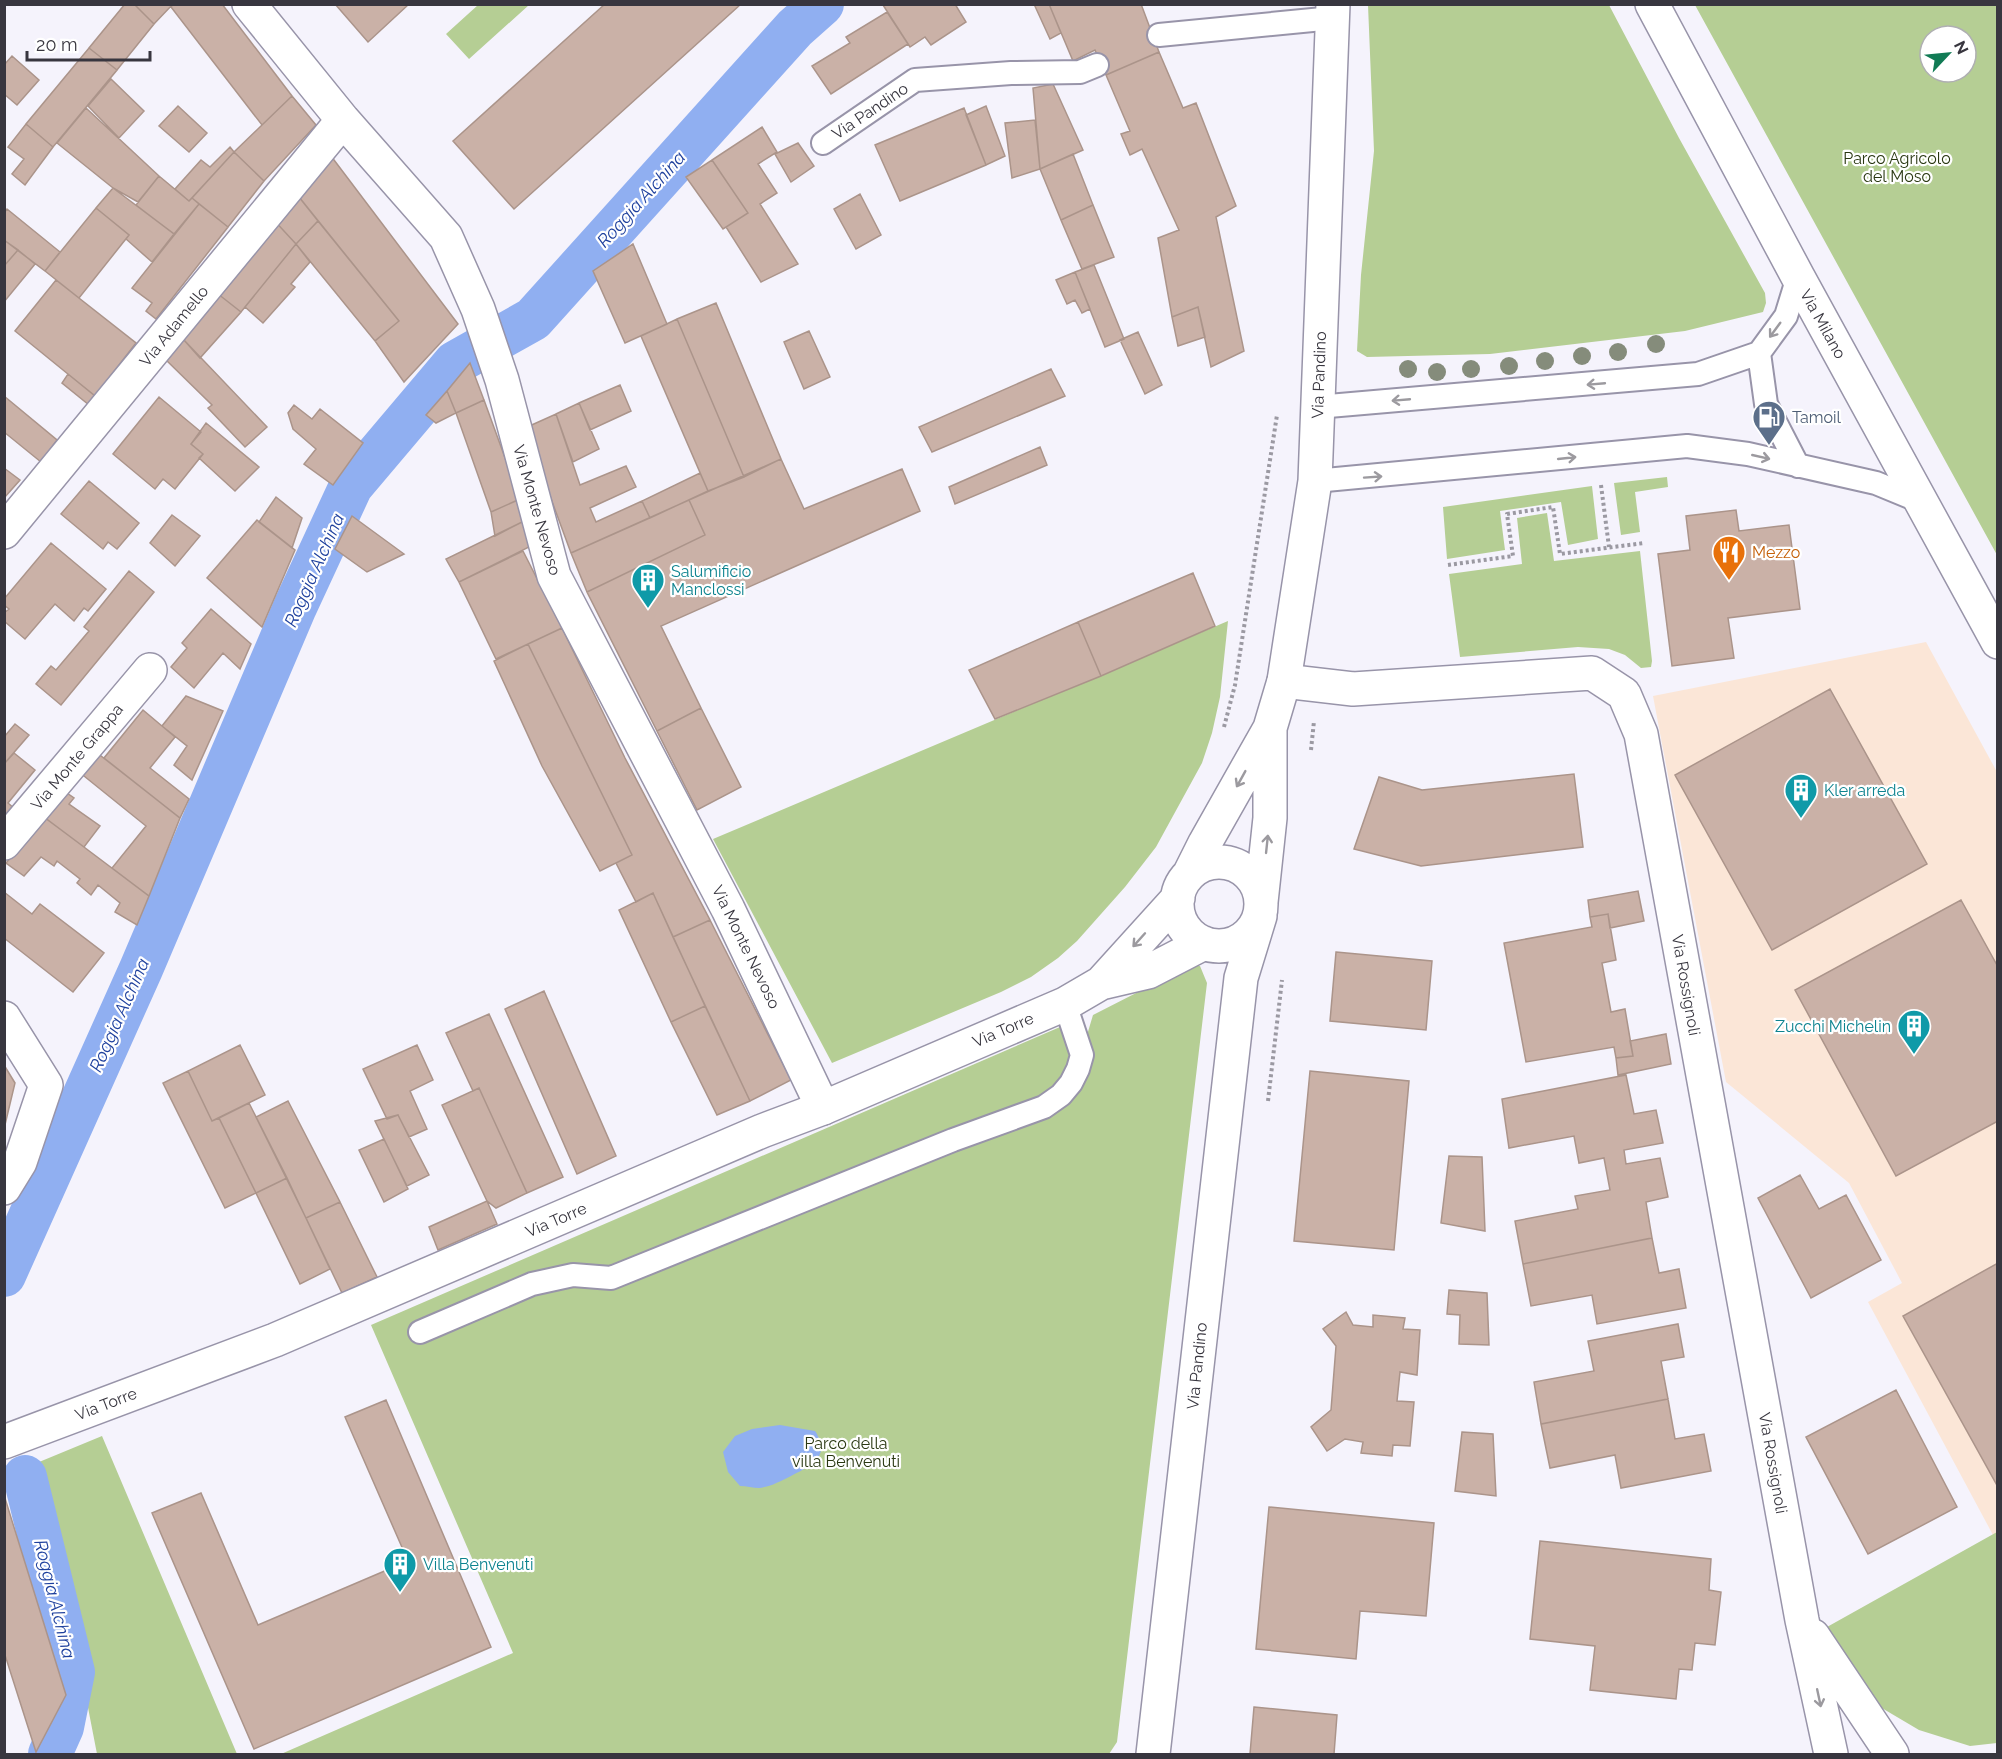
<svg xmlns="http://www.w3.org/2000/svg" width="2002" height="1759" font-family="Raleway,sans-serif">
  <rect width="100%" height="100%" fill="#f5f3fc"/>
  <path fill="#fbe6d7" d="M1926 642 1997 772 1998 1532 1993 1535 1868 1302 1902 1283 1849 1183 1726 1082 1653 696Z"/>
  <path fill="#b5ce94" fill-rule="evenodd" d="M478 5H529L469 59 446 34Z
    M1368 5H1609L1679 138 1765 293 1766 303 1763 312 1685 331 1490 354 1367 357 1357 351 1361 275 1374 151Z
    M1695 5H1997V555ZM1930 36H1966V72H1930Z
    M1667 477 1668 487 1635 492 1640 532 1621 535 1614 483Z
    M1592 486 1598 539 1568 545 1561 502 1500 511 1505 550 1447 559 1443 507Z
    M1547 513 1554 561 1640 551 1652 661 1651 667 1641 668 1625 655 1609 649 1578 647 1460 657 1449 574 1522 564 1517 518Z
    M1228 621 1220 697 1212 733 1202 763 1156 847 1125 887 1077 941 1058 958 1031 977 1001 992 832 1063 713 839Z
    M1189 966H1200L1207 983 1117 1742 1109 1754H281L513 1653 371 1325 1060 1027 1069 1043 1087 1035 1093 1015Z
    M102 1436 237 1754H97L66 1594 27 1467Z
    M1997 1532V1743L1970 1746 1919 1730 1875 1704 1842 1657 1827 1627Z"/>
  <path fill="#90aff1" d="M780 1425 815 1431C832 1456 811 1466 791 1476 781 1481 770 1487 759 1488 753 1488 746 1486 740 1486L728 1472 723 1452 735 1436 752 1429Z"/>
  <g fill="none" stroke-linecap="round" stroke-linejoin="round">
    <path stroke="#90aff1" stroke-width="44" d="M4 1275 141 969 295 607 351 486 455 363 533 319 795 28 822 4
      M25 1477 73 1672 62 1727 50 1754"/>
  </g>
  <path fill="#cab1a7" stroke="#ab948a" stroke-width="1.5" d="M125 4H134L154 24 117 70 89 48Z
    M134 4H173L154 24Z
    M173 4H222L292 96 262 125 171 7Z
    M335 4H409L368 42Z
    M605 4H741L514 209 453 141Z
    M885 4H955L966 22 931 45 925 37 910 47 883 5Z
    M1034 4H1049L1061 33 1050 39Z
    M1049 4H1141L1159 52 1106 75 1095 50 1073 61Z
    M887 12 908 44 831 94 812 66 850 43 846 37Z
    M89 48 117 70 53 147 26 124Z
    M1159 52 1183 108 1196 103 1236 206 1216 217 1244 351 1211 367 1198 307 1172 317 1158 238 1179 230 1142 149 1130 155 1121 134 1130 131 1106 75Z
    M12 56 39 80 17 105 4 94V65Z
    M111 79 144 111 119 138 88 106Z
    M1053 84 1083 150 1040 169 1033 88Z
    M292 96 316 125 264 181 234 152Z
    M178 106 207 133 189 152 159 126Z
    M986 106 1005 156 986 165 966 115Z
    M86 108 159 176 138 202 113 188 57 143Z
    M964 108 986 165 900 201 875 145Z
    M1035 120 1040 169 1012 178 1005 123Z
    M26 124 53 147 25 185 12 174 24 159 8 147Z
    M762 127 777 152 758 164 777 193 760 204 798 264 761 282 726 227 748 213 712 160Z
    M798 143 814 166 791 182 775 154Z
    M230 147 234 152 189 201 175 189 201 160 210 167Z
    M234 152 264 181 228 227 192 198Z
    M1073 154 1093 205 1061 220 1040 169Z
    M331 156 458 324 404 382 375 341 399 321 295 192Z
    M712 160 748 213 723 229 686 177Z
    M159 176 189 201 192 198 199 204 174 234 136 205Z
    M113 188 174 234 152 262 126 239 129 235 96 208Z
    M295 192 318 221 296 244 271 217Z
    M860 194 881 235 856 249 834 209Z
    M199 204 228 227 156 319 146 311 152 303 132 288Z
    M1093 205 1114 257 1082 269 1061 220Z
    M96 208 129 235 79 298 45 271Z
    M7 209 60 252 45 271 4 240V213Z
    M271 217 296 244 241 312 213 290Z
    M318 221 399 321 375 341 296 244Z
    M4 240 18 250 4 266Z
    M296 244 310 262 291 284 295 287 263 323 245 307Z
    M633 244 667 324 625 343 593 271Z
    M18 250 35 264 4 302V266Z
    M1094 265 1124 339 1105 347 1075 272Z
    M1075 272 1090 309 1082 313 1075 300 1067 304 1056 280Z
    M56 280 136 343 95 396 15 331Z
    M213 290 241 312 200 358 183 339Z
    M716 303 781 459 744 477 677 319Z
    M1198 307 1205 337 1178 346 1172 317Z
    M677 319 744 477 708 491 641 336Z
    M809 331 830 377 804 389 784 342Z
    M1138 332 1162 385 1145 394 1120 340Z
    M183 339 267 427 245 447 208 408 212 405 165 359Z
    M470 363 484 400 456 413 447 391Z
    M1051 369 1065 396 932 452 919 427Z
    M68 374 95 396 89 405 62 383Z
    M620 385 631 411 590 430 579 403Z
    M447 391 456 413 436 423 426 415Z
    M4 396 57 440 41 462 4 432Z
    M159 397 201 432 191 444 203 454 175 489 163 479 155 489 113 454Z
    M484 400 520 499 491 512 456 413Z
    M579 403 599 449 573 462 556 414Z
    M294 405 312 419 320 409 363 443 333 485 304 464 316 449 293 429 288 413Z
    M556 414 580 485 626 466 636 487 590 508 596 522 642 501 650 518 571 553 525 428Z
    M206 423 259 467 235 491 199 458 203 454 191 444Z
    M1040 447 1047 465 955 504 949 487Z
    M781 459 804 509 902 469 920 511 661 626 701 708 657 731 587 592 705 535 689 500Z
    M4 468 20 480 4 498Z
    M700 473 708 491 650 518 642 501Z
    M89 481 139 523 117 549 108 542 103 549 61 514Z
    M276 497 302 518 292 548 259 522Z
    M520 499 524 521 495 536 491 512Z
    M689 500 705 535 587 592 571 553Z
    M1736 510 1739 531 1789 525 1800 609 1728 618 1734 658 1672 666 1658 554 1690 550 1686 516Z
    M172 515 200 536 175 566 150 543Z
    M352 516 404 554 367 572 335 549Z
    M257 520 295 550 262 627 207 578Z
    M524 521 535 544 459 582 446 559Z
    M51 543 106 589 88 611 84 608 74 621 55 604 25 639 4 621V613L9 609 4 605V599Z
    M523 551 562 628 496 659 459 582Z
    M129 571 154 592 61 705 36 684 51 666 56 670 89 631 84 627Z
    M1193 573 1215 626 1101 676 1078 622Z
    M211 609 251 644 240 669 223 653 194 688 171 667 187 648 182 643Z
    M1078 622 1101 676 995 719 969 670Z
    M562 628 625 758 710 920 673 937 653 893 636 902 616 863 632 855 528 644Z
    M528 644 632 855 600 871 542 766 494 661Z
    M1830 689 1927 864 1772 950 1675 775Z
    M186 696 223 711 192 780 174 765 187 746 162 726Z
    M701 708 741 787 697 810 657 731Z
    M143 710 175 737 150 768 189 799 180 818 104 758Z
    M15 724 29 735 4 764V737Z
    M96 752 180 818 149 896 112 868 146 826 79 772Z
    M14 753 35 770 8 803 15 809 4 821V764Z
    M1574 774 1583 847 1421 866 1354 849 1379 777 1422 790Z
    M64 791 74 798 69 804 100 826 84 847 44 817Z
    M44 817 149 896 137 925 115 912 120 903 98 885 91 895 77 883 80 879 57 861 54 866 41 857 24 876 6 863Z
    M1638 891 1644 921 1610 928 1608 914 1590 917 1588 900Z
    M4 892 32 914 40 904 104 953 73 992 4 938Z
    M653 893 705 1006 671 1022 619 910Z
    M1961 900 1998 967V1121L1896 1176 1795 990Z
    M1608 914 1616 960 1602 963 1611 1012 1625 1009 1633 1056 1616 1058 1614 1047 1526 1062 1504 943 1592 927 1590 917Z
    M710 920 791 1080 750 1101 673 937Z
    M1336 952 1432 961 1426 1030 1330 1021Z
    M544 991 616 1156 577 1174 505 1009Z
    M705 1006 750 1101 717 1115 671 1022Z
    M489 1014 563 1177 527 1193 479 1088 473 1091 446 1033Z
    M1666 1034 1671 1064 1618 1075 1616 1058 1633 1056 1630 1041Z
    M240 1045 265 1095 212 1121 188 1071Z
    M417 1045 433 1080 410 1091 427 1129 409 1137 398 1115 387 1119 363 1069Z
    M4 1065 15 1083 4 1129Z
    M188 1071 212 1121 219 1118 256 1193 225 1208 163 1083Z
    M1310 1071 1409 1081 1394 1250 1294 1241Z
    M1626 1075 1634 1114 1656 1110 1663 1143 1624 1150 1626 1164 1660 1158 1668 1197 1646 1202 1652 1238 1523 1264 1515 1221 1578 1209 1575 1196 1610 1190 1604 1158 1579 1163 1574 1136 1509 1148 1502 1099Z
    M479 1088 527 1193 496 1208 487 1201 442 1105Z
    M288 1101 340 1202 306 1218 256 1117Z
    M249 1103 287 1178 256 1193 219 1118Z
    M398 1115 429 1175 407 1186 375 1121Z
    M384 1139 408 1189 384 1202 359 1150Z
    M1449 1156 1482 1157 1485 1231 1441 1223Z
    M1800 1175 1819 1209 1846 1195 1881 1260 1811 1298 1758 1198Z
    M287 1178 330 1269 300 1284 256 1193Z
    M487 1201 497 1224 438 1250 429 1227Z
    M340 1202 377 1277 342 1293 306 1218Z
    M1652 1238 1659 1273 1679 1269 1686 1308 1597 1324 1592 1295 1531 1306 1523 1264Z
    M1998 1263V1487L1903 1316Z
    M1449 1290 1487 1293 1489 1345 1459 1344 1460 1315 1447 1314Z
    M1346 1312 1353 1325 1373 1327V1315L1405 1318 1403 1329 1420 1330 1417 1375 1400 1372 1397 1401 1414 1402 1410 1446 1393 1445 1392 1456 1361 1453 1363 1442 1345 1439 1327 1451 1311 1427 1331 1410 1336 1346 1323 1329Z
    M1678 1324 1684 1357 1661 1361 1668 1399 1541 1424 1534 1382 1594 1371 1588 1341Z
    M1896 1390 1957 1507 1868 1554 1806 1437Z
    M1668 1399 1675 1439 1704 1434 1711 1471 1621 1488 1615 1455 1550 1468 1541 1424Z
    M386 1400 491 1647 254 1749 152 1513 201 1493 258 1625 408 1561 345 1417Z
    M1462 1432 1493 1434 1496 1496 1455 1491Z
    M4 1495 66 1695 36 1752 4 1652Z
    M1269 1507 1434 1523 1426 1616 1360 1611 1356 1659 1256 1649Z
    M1540 1541 1711 1559 1709 1590 1721 1592 1715 1645 1695 1643 1692 1670 1679 1669 1676 1699 1590 1690 1595 1646 1530 1639Z
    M1254 1707 1337 1715 1334 1754H1250Z"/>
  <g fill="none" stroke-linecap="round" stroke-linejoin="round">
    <defs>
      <path id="lane" d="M1159 35 1333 18
        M823 143 915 80 1011 73 1080 72 1097 65
        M1759 353 1766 404 1798 466
        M1317 407 1698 374 1759 353 1786 316 1798 277
        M1315 481 1687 446 1748 454 1876 483 1922 502
        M420 1332 532 1284 573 1275 611 1278 953 1140 1044 1107 1061 1095 1071 1083 1078 1069 1082 1055 1065 1004"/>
      <path id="street" d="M249 4 343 120 446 237 478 309 502 380 554 576 728 909 823 1108
        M4 532 343 120
        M1284 681 1353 689 1592 673 1624 694 1641 734 1802 1620 1831 1754
        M4 843 150 670
        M4 1018 46 1085 20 1162 4 1188
        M1813 1636 1892 1754"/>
      <path id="secondary" d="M1652 4 1798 277 1998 642
        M1177 904a42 42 0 1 1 84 0a42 42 0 1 1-84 0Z
        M1190 873 1205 843 1270 728 1284 681 1315 481 1333 4
        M1261 902 1270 818V729
        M1101 983 1148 972 1204 943
        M4 1442 275 1340 762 1131 823 1108 1065 1004 1101 983 1178 898
        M1153 1754 1241 978 1260 916"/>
    </defs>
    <use href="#lane" stroke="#9894a9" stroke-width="26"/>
    <use href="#street" stroke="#9894a9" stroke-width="36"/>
    <use href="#secondary" stroke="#9894a9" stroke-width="36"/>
    <path stroke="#9b99a2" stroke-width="4" stroke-dasharray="3 3" stroke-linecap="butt" d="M1601 485 1609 547
      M1448 565 1513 556 1507 514 1553 507 1560 554 1644 543
      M1224 727 1235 685 1277 415
      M1311 750 1314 721
      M1268 1101 1282 980"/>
    <use href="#lane" stroke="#fff" stroke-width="22"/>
    <use href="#street" stroke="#fff" stroke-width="33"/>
    <use href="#secondary" stroke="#fff" stroke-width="33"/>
  </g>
  <g fill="#858c7b">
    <circle cx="1656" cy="344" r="9"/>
    <circle cx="1618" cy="352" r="9"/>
    <circle cx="1582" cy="356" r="9"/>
    <circle cx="1545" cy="361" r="9"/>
    <circle cx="1509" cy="366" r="9"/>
    <circle cx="1408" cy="369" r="9"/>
    <circle cx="1471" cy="369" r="9"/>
    <circle cx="1437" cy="372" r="9"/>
  </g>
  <defs><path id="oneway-shaft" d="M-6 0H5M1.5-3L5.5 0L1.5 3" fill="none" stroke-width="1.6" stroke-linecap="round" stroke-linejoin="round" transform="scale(1.5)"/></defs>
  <g stroke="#9c9a9f">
    <use href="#oneway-shaft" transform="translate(1775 330) rotate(126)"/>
    <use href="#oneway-shaft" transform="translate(1596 384) rotate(175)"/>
    <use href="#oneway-shaft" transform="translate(1401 400) rotate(175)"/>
    <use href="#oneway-shaft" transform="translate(1761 457) rotate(13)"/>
    <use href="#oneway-shaft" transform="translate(1567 458) rotate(-6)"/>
    <use href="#oneway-shaft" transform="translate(1373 477) rotate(-4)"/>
    <use href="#oneway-shaft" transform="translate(1241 779) rotate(119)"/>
    <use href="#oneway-shaft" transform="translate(1267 844) rotate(-84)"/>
    <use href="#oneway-shaft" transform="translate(1139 940) rotate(132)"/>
    <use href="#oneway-shaft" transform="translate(1819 1698) rotate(78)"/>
  </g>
  <defs>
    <symbol id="fuel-pin" viewBox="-11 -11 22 30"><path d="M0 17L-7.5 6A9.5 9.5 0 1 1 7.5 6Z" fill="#5c6f8a" stroke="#fff"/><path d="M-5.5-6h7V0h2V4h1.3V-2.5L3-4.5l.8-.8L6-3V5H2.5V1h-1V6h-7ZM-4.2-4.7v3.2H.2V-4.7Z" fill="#fff"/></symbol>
    <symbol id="restaurant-pin" viewBox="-11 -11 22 30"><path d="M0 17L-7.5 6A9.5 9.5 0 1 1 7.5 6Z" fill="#e8710a" stroke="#fff"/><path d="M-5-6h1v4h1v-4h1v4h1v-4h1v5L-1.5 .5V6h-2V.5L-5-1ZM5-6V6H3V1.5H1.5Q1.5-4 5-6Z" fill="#fff"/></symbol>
    <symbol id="building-pin" viewBox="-11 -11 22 30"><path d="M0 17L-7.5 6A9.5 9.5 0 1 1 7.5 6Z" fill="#0f9aa8" stroke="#fff"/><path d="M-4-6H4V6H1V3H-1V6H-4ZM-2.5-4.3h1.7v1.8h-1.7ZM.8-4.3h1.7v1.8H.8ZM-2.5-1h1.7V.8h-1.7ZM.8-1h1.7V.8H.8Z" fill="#fff"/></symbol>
  </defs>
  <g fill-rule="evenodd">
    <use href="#fuel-pin" x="1750" y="398" width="38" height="52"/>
    <use href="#restaurant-pin" x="1710" y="533" width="38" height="52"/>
    <use href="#building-pin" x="629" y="561" width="38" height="52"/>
    <use href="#building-pin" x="1782" y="771" width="38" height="52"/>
    <use href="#building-pin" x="1895" y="1007" width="38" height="52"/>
    <use href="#building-pin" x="381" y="1545" width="38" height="52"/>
  </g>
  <g text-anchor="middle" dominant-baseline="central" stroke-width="4.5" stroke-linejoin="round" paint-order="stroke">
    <g font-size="16" fill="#38363f" stroke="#fff">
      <text transform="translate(870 111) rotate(-34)">Via Pandino</text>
      <text transform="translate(1823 324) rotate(61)">Via Milano</text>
      <text transform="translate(174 326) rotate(-51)">Via Adamello</text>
      <text transform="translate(1319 375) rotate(-88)">Via Pandino</text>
      <text transform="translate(537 510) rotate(74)">Via Monte Nevoso</text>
      <text transform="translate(77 757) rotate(-50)">Via Monte Grappa</text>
      <text transform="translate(746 947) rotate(64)">Via Monte Nevoso</text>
      <text transform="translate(1686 985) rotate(80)">Via Rossignoli</text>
      <text transform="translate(1003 1030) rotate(-23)">Via Torre</text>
      <text transform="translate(556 1220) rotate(-23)">Via Torre</text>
      <text transform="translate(1197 1366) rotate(-84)">Via Pandino</text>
      <text transform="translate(106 1404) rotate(-21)">Via Torre</text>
      <text transform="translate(1773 1463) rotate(80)">Via Rossignoli</text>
    </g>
    <g font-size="16" fill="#2a3812" stroke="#fff">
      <text x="1897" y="158">Parco Agricolo<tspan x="1897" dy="18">del Moso</tspan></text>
      <text x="846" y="1443">Parco della<tspan x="846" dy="18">villa Benvenuti</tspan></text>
    </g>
    <g font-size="16" fill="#4e5e75" stroke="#fff" text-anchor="start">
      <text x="1792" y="417">Tamoil</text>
    </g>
    <g font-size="16" fill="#c56008" stroke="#fff" text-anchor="start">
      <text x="1752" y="552">Mezzo</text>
    </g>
    <g font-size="16" fill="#0d838f" stroke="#fff" text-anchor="start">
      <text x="671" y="571">Salumificio<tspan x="671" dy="18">Manclossi</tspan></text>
      <text x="1824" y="790">Kler arreda</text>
      <text x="1891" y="1026" text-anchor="end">Zucchi Michelin</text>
      <text x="423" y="1564">Villa Benvenuti</text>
    </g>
    <g font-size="18" font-style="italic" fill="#1e409d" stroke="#fff">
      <text transform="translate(641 199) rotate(-48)">Roggia Alchina</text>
      <text transform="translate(314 570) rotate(-66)">Roggia Alchina</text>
      <text transform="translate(119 1015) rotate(-66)">Roggia Alchina</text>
      <text transform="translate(55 1599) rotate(76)">Roggia Alchina</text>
    </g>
  </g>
  <rect width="2002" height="1759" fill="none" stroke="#38363f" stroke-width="12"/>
  <g transform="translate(1948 54) rotate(64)"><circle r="28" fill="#ffffff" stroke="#afafb2" stroke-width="1.5"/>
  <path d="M0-4.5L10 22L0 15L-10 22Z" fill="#117b55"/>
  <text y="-9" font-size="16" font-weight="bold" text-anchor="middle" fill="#38363f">N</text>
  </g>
  <path d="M27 51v9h123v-9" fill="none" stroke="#38363f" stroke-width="3"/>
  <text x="36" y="51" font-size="18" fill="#38363f" stroke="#ffffff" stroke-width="4.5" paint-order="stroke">20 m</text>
</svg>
